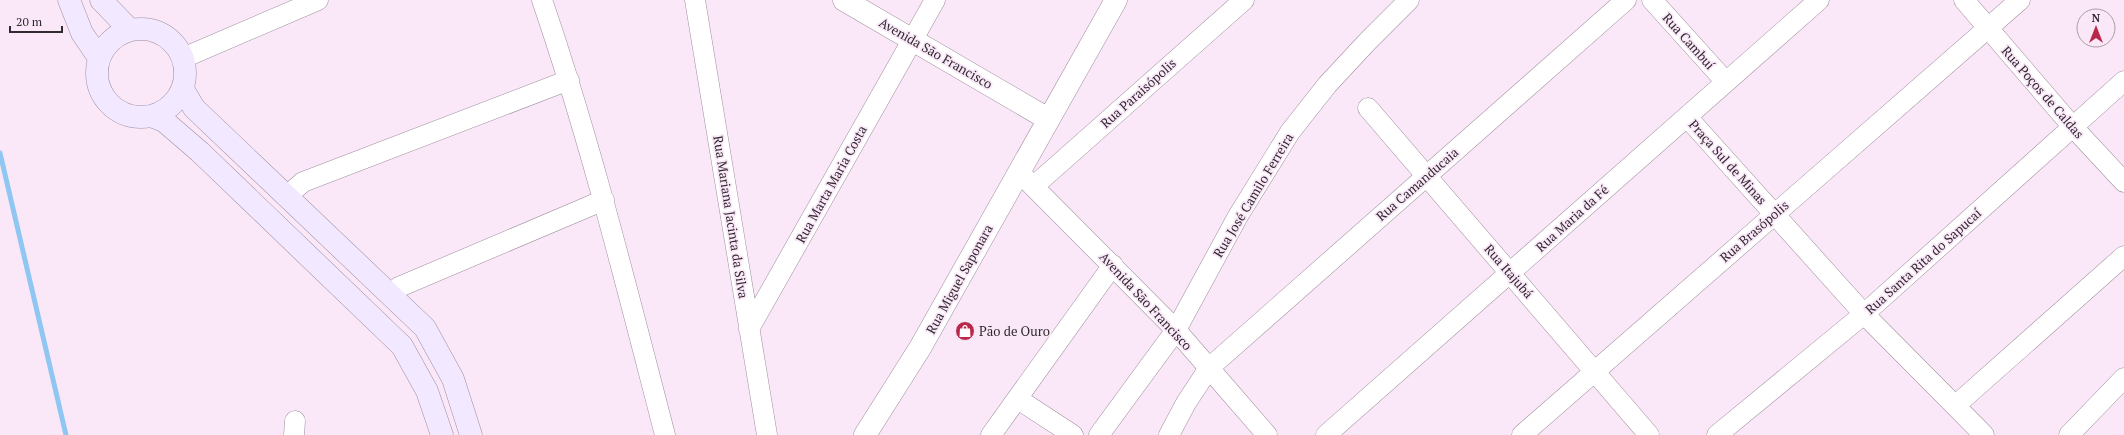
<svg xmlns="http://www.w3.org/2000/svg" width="2124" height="435" font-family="'PT Serif',serif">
  <rect width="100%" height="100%" fill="#fae8f8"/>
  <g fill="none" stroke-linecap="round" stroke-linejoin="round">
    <path stroke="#8fc6f2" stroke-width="5" d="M0 153 66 435"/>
    <defs>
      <path id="minor" d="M542 0C591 143 627 289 665 435
        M695 0 767 435
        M1652 0 1726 82
        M1964 0 2072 126 2124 182
        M183 58 318 0
        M1368 108 1649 435
        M1687 117 1864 314 1984 435
        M1019 172 1176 330 1267 435
        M1034 186 1244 0
        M287 196 303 182 569 80
        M390 295 399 287 604 200
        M749 329 935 0
        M1018 399 1073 435
        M1956 405 2124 256
        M294 435 295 421
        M991 435 1113 265
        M1099 435 1176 330 1238 216 1290 132 1327 85 1367 42 1409 0
        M1169 435 1186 403 1209 368 1626 0
        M1326 435 1819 0
        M1522 435 2020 0
        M1717 435 1864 314 2124 81
        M2069 435 2124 378"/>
      <path id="tertiary" d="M844 0 1048 119
        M865 435 920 348 1116 0"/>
      <path id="secondary" d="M69 0 82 33 99 58
        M101 0 130 30
        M97 73a44 44 0 1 1 88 0a44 44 0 1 1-88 0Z
        M183 89 194 108 425 328 453 379 471 435
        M151 116 164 121 200 152 402 346 427 391 442 435"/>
    </defs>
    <use href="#minor" stroke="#9f8e9d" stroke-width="21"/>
    <use href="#tertiary" stroke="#9f8e9d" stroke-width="23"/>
    <use href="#secondary" stroke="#9f8e9d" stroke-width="23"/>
    <use href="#minor" stroke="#fff" stroke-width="20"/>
    <use href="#tertiary" stroke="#fff" stroke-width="22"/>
    <use href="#secondary" stroke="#f2e8ff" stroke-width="22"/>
  </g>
  <defs>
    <symbol id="shop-disc" viewBox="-11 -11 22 22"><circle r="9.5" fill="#b9284b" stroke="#fae8f8"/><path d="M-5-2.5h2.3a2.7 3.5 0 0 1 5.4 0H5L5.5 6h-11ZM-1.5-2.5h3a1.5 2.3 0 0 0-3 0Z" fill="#fff"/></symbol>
  </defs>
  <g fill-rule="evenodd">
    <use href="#shop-disc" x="954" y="320" width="22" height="22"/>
  </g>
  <g text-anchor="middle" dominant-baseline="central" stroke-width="3.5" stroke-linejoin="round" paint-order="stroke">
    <g font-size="13" fill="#302a30" stroke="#fae8f8">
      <text transform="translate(1689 41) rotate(48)">Rua Cambuí</text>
      <text transform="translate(936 53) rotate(30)">Avenida São Francisco</text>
      <text transform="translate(2043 92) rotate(49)">Rua Poços de Caldas</text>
      <text transform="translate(1138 93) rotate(-42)">Rua Paraisópolis</text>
      <text transform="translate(1728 162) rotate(48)">Praça Sul de Minas</text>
      <text transform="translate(831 184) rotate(-61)">Rua Marta Maria Costa</text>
      <text transform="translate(1417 184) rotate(-41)">Rua Camanducaia</text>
      <text transform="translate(1253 195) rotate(-59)">Rua José Camilo Ferreira</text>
      <text transform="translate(731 217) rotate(81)">Rua Mariana Jacinta da Silva</text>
      <text transform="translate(1572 218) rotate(-42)">Rua Maria da Fé</text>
      <text transform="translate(1754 231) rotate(-41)">Rua Brasópolis</text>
      <text transform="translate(1923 261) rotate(-42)">Rua Santa Rita do Sapucaí</text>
      <text transform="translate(1509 271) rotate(49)">Rua Itajubá</text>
      <text transform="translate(959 279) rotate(-61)">Rua Miguel Saponara</text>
      <text transform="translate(1146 301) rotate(47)">Avenida São Francisco</text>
    </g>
    <g font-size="13" fill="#302a30" stroke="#fae8f8" text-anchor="start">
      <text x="979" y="331">Pão de Ouro</text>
    </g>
  </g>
  <g transform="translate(2096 28)"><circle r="19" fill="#fae8f8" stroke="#a99ca8"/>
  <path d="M0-3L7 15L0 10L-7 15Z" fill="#b9284b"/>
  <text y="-6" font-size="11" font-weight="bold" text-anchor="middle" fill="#302a30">N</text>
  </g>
  <path d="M10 26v6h52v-6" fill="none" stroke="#302a30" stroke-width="2"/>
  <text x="16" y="26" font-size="12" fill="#302a30" stroke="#fae8f8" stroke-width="3" paint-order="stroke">20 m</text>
</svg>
